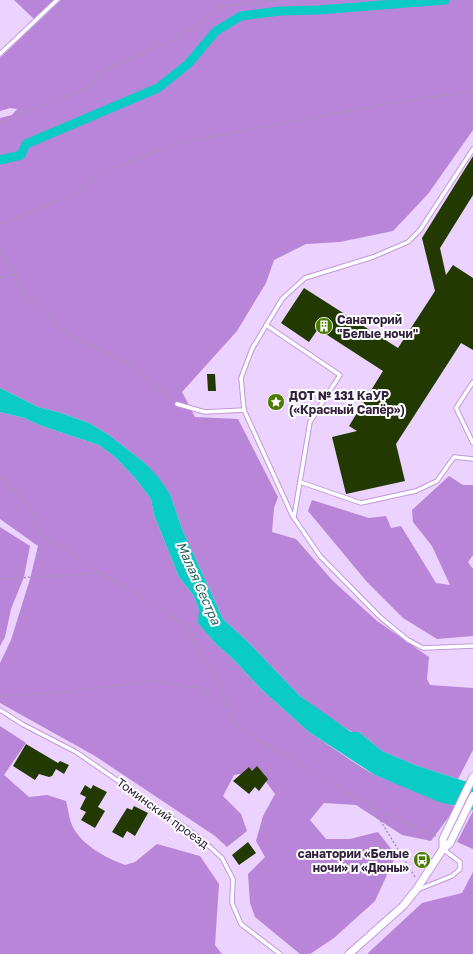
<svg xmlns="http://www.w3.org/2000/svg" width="473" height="954" font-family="'Golos Text',sans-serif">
  <rect width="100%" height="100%" fill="#ecd2fe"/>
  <path fill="#b885d8" d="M14 0H54L34 19Z
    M61 0H473V130L428 194 393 231 340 242 306 244 274 260 266 283 237 331 182 392 195 417 238 419 278 497 274 508 272 532 296 539 333 581 377 621 429 657 427 679 430 685 473 688V750L458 779 415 765 382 751 359 732H352L331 719 300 696 250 644 223 619 182 529 170 494 146 464 109 435 89 423 61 413 38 407 0 388V118L12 115 17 109 10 108 0 111V58Z
    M0 412 24 418 42 426 99 445 115 457 135 478 151 499 154 515 179 577 194 596 199 610V623L216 644 233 659 262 690 309 732 361 767 375 775 456 807 431 841 402 835 356 805 324 803 310 820 326 839H350L378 832 396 855 375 901 334 938 310 954H300L255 917 250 903 248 874 265 857 256 841 263 816 275 794 258 771 234 775 223 796 241 814 247 831 227 847 215 836 95 756 0 703V663L11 640 30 579 38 546 0 519Z
    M449 476 463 485H473V555L468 562 473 569V636L437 639 403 618 367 582 308 511 312 500 369 518 386 516 391 528 401 526 436 583 450 585 432 546 413 522 412 510Z
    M0 527 30 546 24 577 11 609 5 637 0 646Z
    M0 726 26 743 4 775 29 797 47 795 66 801C68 808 69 818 72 825 81 845 106 858 125 865L135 862 157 844 200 856 219 884 215 945 222 954H0Z
    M473 811V849L457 842Z
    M473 872V954H367L422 903 462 893Z"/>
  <path fill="#0bcbc6" d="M0 388 38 407 61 413 89 423 109 435 146 464 158 477 170 494 182 529 223 619 250 644 300 696 351 732H359L382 751 415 765 464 781H473V810L439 802 375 775 309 732 262 690 233 659 216 644 198 623 199 610 194 596 179 577 154 515 151 499 135 478 115 457 99 445 42 426 24 418 0 412Z"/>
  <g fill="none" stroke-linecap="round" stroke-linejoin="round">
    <path stroke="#0bcbc6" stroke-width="9" d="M0 160 21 155 26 144 158 88 188 64 216 31 241 16 280 11 318 10 445 0"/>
  </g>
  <path fill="#223a02" d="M473 156V195L440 248 446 275 453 265 473 278V350L461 343 396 444 405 481 346 494 332 437 357 431 349 426 383 371 318 329 309 342 281 323 304 288 398 348 435 291 422 238Z
    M207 374H215L216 391H208Z
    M26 744 58 763 60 761 69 765 64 774 56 769 52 776 49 777 39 774 35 780 13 766Z
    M257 766 268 779 259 791 255 787 249 794 233 781 249 767 252 771Z
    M85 785 91 789 93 785 107 792 98 807 105 811 95 828 81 820 86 812 80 809 86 797 80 794Z
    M134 806 148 813 135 836 127 831 123 838 112 832 127 808 132 810Z
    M248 842 256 853 239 865 232 855Z"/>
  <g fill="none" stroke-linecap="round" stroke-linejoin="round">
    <defs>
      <path id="lane" d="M0 54 57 0
        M473 149 420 230 408 242 373 257 305 278 282 299 252 349 241 378 244 410 292 515 320 556 380 617 408 640 423 648 473 646
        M266 325 340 375 310 422 294 517
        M473 382 456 408 473 443
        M177 404 205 412 244 410
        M300 482 361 503 416 491 437 481 454 457 473 459
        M0 710 22 724 76 752 188 829 210 847 222 858 233 879 232 903 241 924 280 954
        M417 890 452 876 460 869V862L443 849"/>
      <path id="street" d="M443 849V839L473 777
        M349 954 403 906 416 890 443 849 450 843 473 796"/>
    </defs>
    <use href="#lane" stroke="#c298dd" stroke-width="5.5"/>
    <use href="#street" stroke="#c298dd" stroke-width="9"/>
    <path stroke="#a892b7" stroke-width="1.5" stroke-dasharray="2 2" stroke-linecap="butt" d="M0 122 87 88 105 70 172 41 222 6 279 0
      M0 224 80 192 101 172 183 142 381 105 473 91
      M0 250 25 293 69 335 133 366 172 400
      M0 278 13 274
      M0 478 30 506 40 535 184 624 214 672 235 726 372 807 436 836
      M0 579 102 573
      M0 696 66 692 154 681 199 688 227 707
      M372 807 415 877"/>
    <use href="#lane" stroke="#fff" stroke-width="3.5"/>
    <use href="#street" stroke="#fff" stroke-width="7"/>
  </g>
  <defs>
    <symbol id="building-disc" viewBox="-11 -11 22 22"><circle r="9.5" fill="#4c7b04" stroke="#fff"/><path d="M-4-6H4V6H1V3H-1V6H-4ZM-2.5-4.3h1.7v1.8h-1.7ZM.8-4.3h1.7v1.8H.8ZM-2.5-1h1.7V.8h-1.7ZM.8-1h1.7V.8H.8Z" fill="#fff"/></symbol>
    <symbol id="sight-disc" viewBox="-11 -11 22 22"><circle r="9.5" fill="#4c7b04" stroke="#fff"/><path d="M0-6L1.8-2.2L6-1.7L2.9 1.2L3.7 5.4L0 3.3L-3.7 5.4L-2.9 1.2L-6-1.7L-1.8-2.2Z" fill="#fff"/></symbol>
    <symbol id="bus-disc" viewBox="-11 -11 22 22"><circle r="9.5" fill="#4c7b04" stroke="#fff"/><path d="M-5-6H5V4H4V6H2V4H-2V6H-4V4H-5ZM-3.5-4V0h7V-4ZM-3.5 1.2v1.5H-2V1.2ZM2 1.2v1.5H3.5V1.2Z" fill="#fff"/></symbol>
  </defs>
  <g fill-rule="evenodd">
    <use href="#building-disc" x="314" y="316" width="20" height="20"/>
    <use href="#sight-disc" x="266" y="392" width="20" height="20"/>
    <use href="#bus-disc" x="412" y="850" width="20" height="20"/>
  </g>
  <g text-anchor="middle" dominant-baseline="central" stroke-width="4" stroke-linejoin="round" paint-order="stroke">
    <g font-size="12" font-weight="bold" fill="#32223d" stroke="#fff" text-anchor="start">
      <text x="337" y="319">Санаторий<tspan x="337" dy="14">"Белые ночи"</tspan></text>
      <text x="289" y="395">ДОТ № 131 КаУР<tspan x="289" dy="14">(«Красный Сапёр»)</tspan></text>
      <text x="409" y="853" text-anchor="end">санатории «Белые<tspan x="409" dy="14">ночи» и «Дюны»</tspan></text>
    </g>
    <g font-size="12" fill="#32223d" stroke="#fff">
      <text transform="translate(163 813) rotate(36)">Томинский проезд</text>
    </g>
    <g font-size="13" font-style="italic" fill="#236260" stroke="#fff">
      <text transform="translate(199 583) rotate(66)">Малая Сестра</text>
    </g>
  </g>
</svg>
